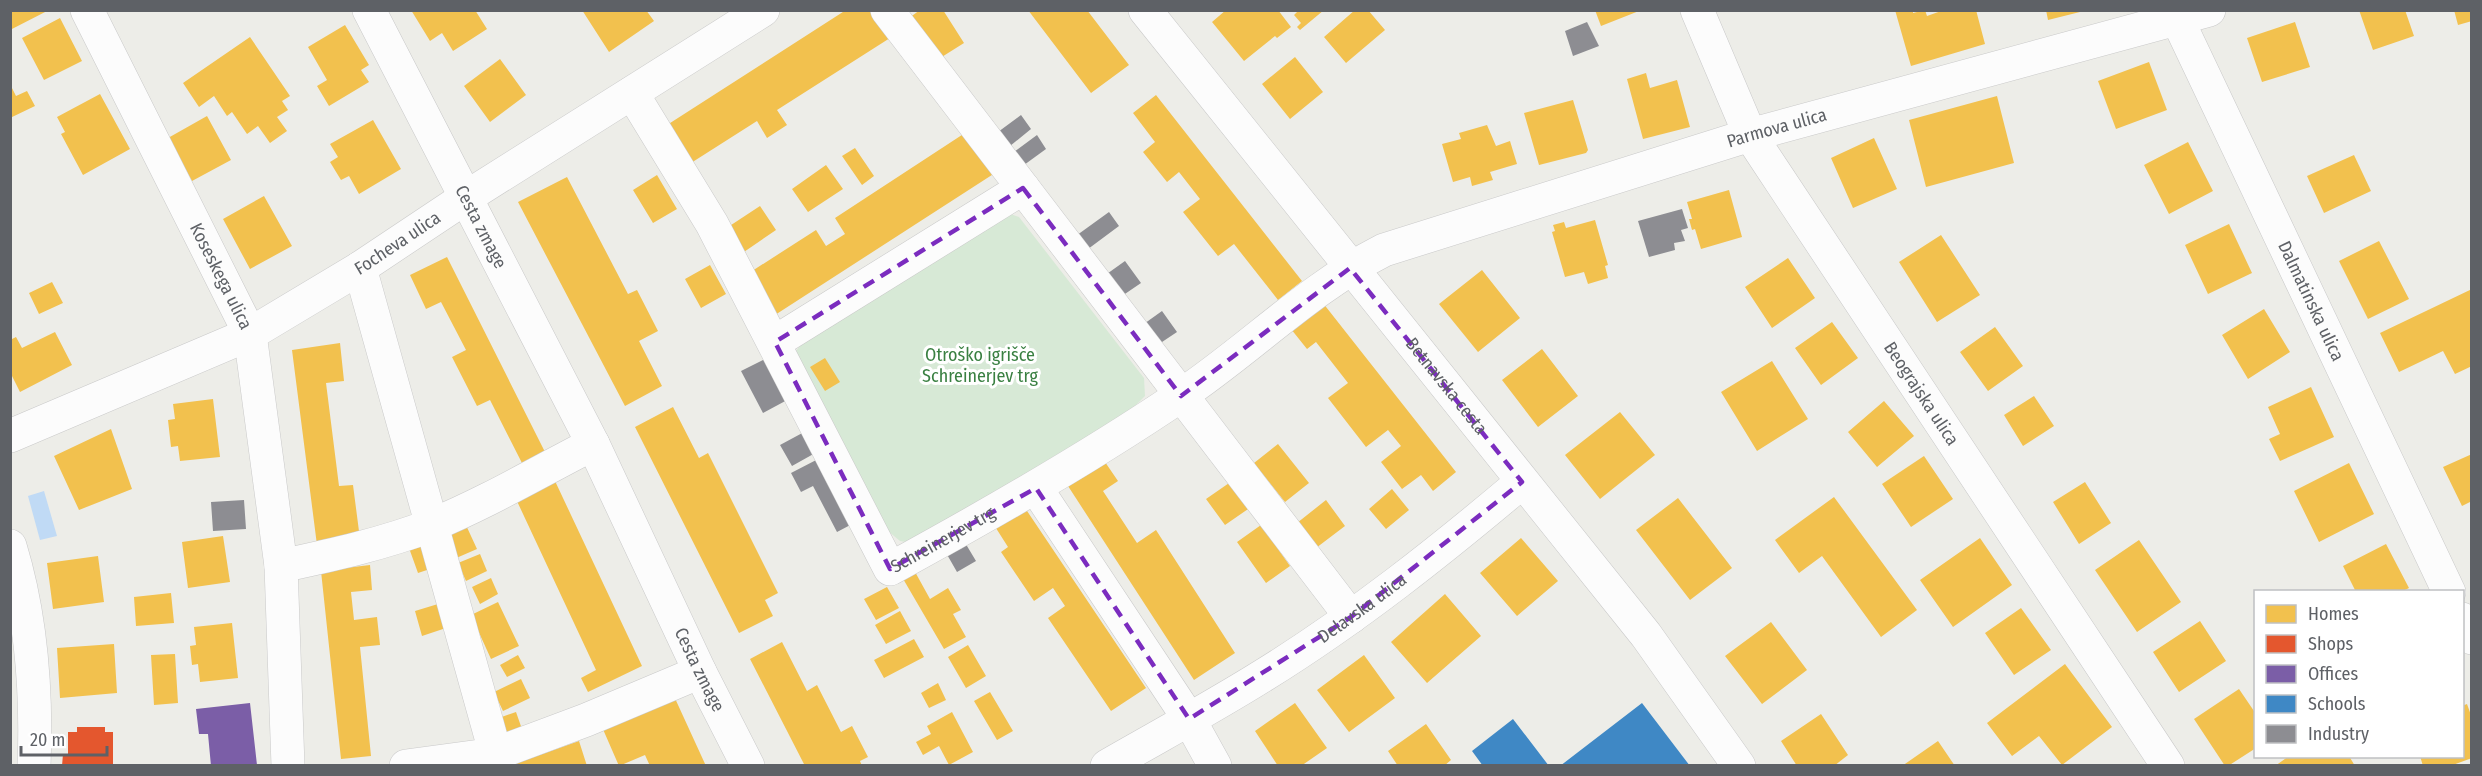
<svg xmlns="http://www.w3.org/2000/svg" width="2482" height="776" font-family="'Fira Sans Condensed',sans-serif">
  <rect width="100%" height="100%" fill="#edede8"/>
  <path fill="#d7e9d6" d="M1008 213 1019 217 1144 378 1145 396 1129 412 912 543 900 541 888 531 796 351 802 343Z"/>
  <path fill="#c0daf5" d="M44 491 57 536 40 540 28 496Z"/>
  <path fill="#f2c14e" d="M10 10H49L10 30Z
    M411 10H475L487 29 453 51 442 33 430 41Z
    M582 10H646L654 21 609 52Z
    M846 10H872L890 38 777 110 787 125 767 138 757 121 691 163 667 125Z
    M920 10H943L964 43 937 60 909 18Z
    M1028 10H1087L1129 65 1091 93Z
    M1226 10H1278L1291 27 1277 38 1275 36 1244 61 1212 22Z
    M1299 10H1324L1300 30 1297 27 1301 23 1294 15Z
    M1355 10H1368L1385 30 1346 63 1324 37Z
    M1595 10H1639V11L1601 26Z
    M1895 10H1913V13L1925 10 1927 16 1944 10H1976L1985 44 1911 66Z
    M2046 10H2084V11L2048 20Z
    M2359 10H2405L2414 36 2373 50Z
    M2454 10H2472V21L2458 25Z
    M60 18 82 61 44 80 22 38Z
    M2295 22 2310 67 2262 82 2247 38Z
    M345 25 369 65 361 70 369 82 329 106 317 86 327 80 308 47Z
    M250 37 290 96 282 101 288 110 277 117 287 131 270 143 258 126 247 134 232 112 227 116 214 96 199 107 183 83Z
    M1295 57 1323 92 1290 119 1262 84Z
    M500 59 526 95 490 122 464 86Z
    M2149 62 2167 110 2116 129 2098 81Z
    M1646 73 1650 88 1677 80 1690 127 1643 139 1627 79Z
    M10 84 16 96 27 91 35 106 10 118Z
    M100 94 130 149 83 175 61 134 65 132 57 117Z
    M1156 95 1302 281 1278 300 1234 244 1218 256 1183 212 1200 199 1179 172 1167 182 1143 152 1155 142 1133 113Z
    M1997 96 2014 163 1926 187 1909 120Z
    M1573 100 1588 150 1586 153 1539 165 1524 113Z
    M207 116 231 160 192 181 168 138Z
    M373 120 401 169 359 194 349 176 341 180 330 162 338 157 330 144Z
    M1487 125 1496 146 1510 141 1517 164 1490 172 1493 180 1472 186 1470 177 1453 182 1442 144 1461 139 1459 133Z
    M968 131 995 173 775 315 749 273 816 230 826 246 845 234 835 218Z
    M1874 138 1897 189 1853 208 1831 158Z
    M2188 142 2213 191 2169 214 2144 165Z
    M855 148 874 176 862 185 842 156Z
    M2354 155 2371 191 2324 213 2307 176Z
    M826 165 843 189 808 212 792 189Z
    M657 175 677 209 653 223 633 190Z
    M567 177 628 294 637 290 658 331 639 341 662 386 625 406 518 202Z
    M1729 190 1742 237 1701 249 1695 229 1692 230 1689 219H1692L1687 202Z
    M264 196 292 246 250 269 223 219Z
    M760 206 776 230 741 254 725 229Z
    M1595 220 1608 265 1605 266 1608 278 1588 284 1584 272 1565 277 1552 232 1555 231 1553 225 1564 222 1566 228Z
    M2229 224 2252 273 2208 294 2185 245Z
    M1941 235 1980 295 1937 322 1899 262Z
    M2379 241 2409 299 2368 319 2339 261Z
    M447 257 546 454 523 465 490 400 477 406 452 357 466 350 441 302 426 309 410 275Z
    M1788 258 1815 298 1772 328 1745 287Z
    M710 265 726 294 701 308 685 279Z
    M1482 270 1520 318 1478 352 1439 304Z
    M52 282 63 303 39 314 29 293Z
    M2472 289V366L2455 374 2443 351 2399 372 2380 333Z
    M1319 298 1456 472 1433 491 1421 475 1402 489 1381 462 1401 446 1388 430 1366 447 1328 398 1348 383 1316 342 1307 349 1287 324Z
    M2264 309 2290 352 2248 379 2222 335Z
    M1832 322 1858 358 1821 385 1795 348Z
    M1995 327 2023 366 1988 391 1960 352Z
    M55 332 72 365 20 392 10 372V340L16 337 22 348Z
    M340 343 344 381 326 383 339 486 353 485 360 539 317 545 292 350Z
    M1542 349 1578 396 1538 427 1502 380Z
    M825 358 840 382 825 391 810 367Z
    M1772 361 1808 419 1757 451 1721 392Z
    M2311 387 2334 437 2280 461 2269 439 2280 434 2268 407Z
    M2034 396 2054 426 2023 446 2004 415Z
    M213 399 220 457 180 461 178 446 171 447 168 420 175 419 173 404Z
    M1884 401 1914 436 1877 467 1848 432Z
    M673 407 699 458 708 453 778 593 765 600 773 616 739 633 635 427Z
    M1620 412 1655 455 1600 499 1565 455Z
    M111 429 132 489 79 510 54 456Z
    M1278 444 1309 483 1285 502 1254 463Z
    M2472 454V501L2462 506 2443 467Z
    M1924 456 1953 499 1911 527 1882 484Z
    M1105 462 1118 481 1103 491 1137 543 1156 530 1235 653 1194 680 1068 486Z
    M2349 463 2374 514 2319 542 2294 491Z
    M555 481 642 666 588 692 581 678 596 670 516 499Z
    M1232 481 1251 507 1225 525 1206 499Z
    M2085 482 2111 523 2079 544 2053 502Z
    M1392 489 1409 510 1386 529 1369 509Z
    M1834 497 1917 610 1881 637 1822 556 1799 573 1775 540Z
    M1678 498 1732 568 1690 600 1636 530Z
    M1326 500 1345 526 1316 548 1297 523Z
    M1023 505 1146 688 1111 711 1048 618 1065 606 1053 588 1034 601 1001 552 1008 547 994 525Z
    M465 523 477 549 454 559 442 534Z
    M1261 525 1290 566 1266 583 1237 542Z
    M223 536 230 582 188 588 182 542Z
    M1521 538 1558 581 1517 616 1480 573Z
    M1980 538 2012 585 1953 627 1920 580Z
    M2139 540 2181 602 2137 632 2095 570Z
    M431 541 439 566 418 573 409 548Z
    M2386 544 2409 588 2401 592H2356L2343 566Z
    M480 554 487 571 466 581 458 563Z
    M98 556 104 602 53 609 47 563Z
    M370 565 372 590 351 592 354 620 377 617 380 645 360 647 371 756 341 759 321 571Z
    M914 570 930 599 948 588 961 610 953 614 966 637 944 649 902 577Z
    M491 578 498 594 480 604 472 587Z
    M887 587 899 608 876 620 864 599Z
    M171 593 174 623 136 626 134 597Z
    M1445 594 1481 636 1427 683 1391 642Z
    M498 602 519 646 491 659 471 615Z
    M438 604 446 628 422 636 415 611Z
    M2021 608 2051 650 2014 675 1985 633Z
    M900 611 911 631 886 644 875 625Z
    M2200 621 2226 661 2179 692 2153 652Z
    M1771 622 1807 670 1762 704 1725 656Z
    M232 623 238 678 200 682 198 664 192 665 190 646 196 645 194 627Z
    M914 639 924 657 884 678 874 660Z
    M782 642 807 691 817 685 841 732 852 726 868 757 860 761 862 766H805L750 659Z
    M114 644 117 693 60 698 57 648Z
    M968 645 986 676 966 688 948 657Z
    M175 654 178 703 154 705 151 655Z
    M518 655 525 668 507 677 500 665Z
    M1364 655 1395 698 1349 732 1317 690Z
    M2065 664 2112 727 2062 765 2039 736 2012 756 1987 723Z
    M521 679 530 698 503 711 494 692Z
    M938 683 946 700 929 708 921 693Z
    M2239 689 2256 714V748L2228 766H2225L2194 719Z
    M990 692 1013 731 997 740 974 701Z
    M673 694 706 766H650L645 755 619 766 602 727Z
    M1295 703 1327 748 1301 766H1278L1255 731Z
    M2467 704 2472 718V758L2450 766H2423L2420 756H2462V706Z
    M516 712 523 732 502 739 496 719Z
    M952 712 973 752 949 765 939 746 923 755 916 742 931 734 927 726Z
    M1821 714 1848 755 1834 766H1797L1781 741Z
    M1426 724 1451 760 1444 766H1398L1388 751Z
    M579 741 587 766H514V764Z
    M1938 741 1955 766H1902Z
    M2289 756H2349L2355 766H2275Z"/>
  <path fill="#e4572e" d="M77 727H105V732H113V766H62L63 754H68V732H77Z"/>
  <path fill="#7b5ea7" d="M250 703 257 765 211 766 208 734H199L196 709Z"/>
  <path fill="#3f88c5" d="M1642 703 1690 766H1560Z
    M1513 719 1549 766H1483L1472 751Z"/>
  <path fill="#8d8d92" d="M1587 22 1599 46 1573 56 1565 31Z
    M1021 115 1031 129 1010 146 998 132Z
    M1037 135 1046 149 1024 165 1014 152Z
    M1682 209 1688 228 1681 230 1685 241 1674 243 1675 250 1649 257 1638 221Z
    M1109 212 1119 226 1084 252 1073 238Z
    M1125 261 1141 283 1119 298 1104 276Z
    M1162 311 1177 332 1156 346 1141 326Z
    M767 358 789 399 763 413 741 371Z
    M806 431 817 452 792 466 780 445Z
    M822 457 856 522 837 532 813 486 801 492 791 473Z
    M244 500 246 529 213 531 211 502Z
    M964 541 976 561 957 572 945 551Z"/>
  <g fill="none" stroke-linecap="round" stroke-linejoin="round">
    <defs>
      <g id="minor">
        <path id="s1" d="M87 10 250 334 281 566 288 766"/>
        <path id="s2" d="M369 10 593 444 700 672 748 766"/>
        <path d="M887 10 1351 617"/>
        <path id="s3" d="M1145 10 1646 635 1739 766"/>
        <path id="s4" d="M1697 10 1750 135 2168 766"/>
        <path id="s5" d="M2173 10 2449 592"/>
        <path id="s6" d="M632 93 712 224 890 569C989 515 1087 459 1180 396 1249 350 1309 288 1384 250L1750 135 2209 10"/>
        <path d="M360 268 499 766"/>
        <path d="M775 342 1023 188"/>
        <path id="s7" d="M10 436 250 334 360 268 465 198 763 10"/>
        <path d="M1036 488 1189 719 1215 766"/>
        <path d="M10 546C32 618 37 691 34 766"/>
        <path d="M281 566C332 555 383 544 432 525 488 502 540 471 593 444"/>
        <path d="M2462 619 2472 638"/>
        <path d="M406 766 495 754 586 720 700 672"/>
        <path id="s8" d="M1107 766C1159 736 1213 707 1264 675 1356 618 1440 551 1522 482"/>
      </g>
    </defs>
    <use href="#minor" stroke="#c9c9c9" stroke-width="34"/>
    <use href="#minor" stroke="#fcfcfc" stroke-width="33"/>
  </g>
  <path fill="none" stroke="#7b2cbf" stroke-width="4.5" stroke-dasharray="12 8" stroke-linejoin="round" d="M1023 188 1181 396 1350 268 1522 482 1351 617 1189 719 1036 488 890 569 775 342Z"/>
  <g text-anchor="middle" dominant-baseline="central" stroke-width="6" stroke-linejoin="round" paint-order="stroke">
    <g font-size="18" fill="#5e6166" stroke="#fff">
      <text stroke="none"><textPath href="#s6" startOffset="1542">Parmova ulica</textPath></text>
      <text stroke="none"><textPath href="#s2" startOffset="244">Cesta zmage</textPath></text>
      <text stroke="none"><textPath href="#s7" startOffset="434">Focheva ulica</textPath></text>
      <text stroke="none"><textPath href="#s1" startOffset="298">Koseskega ulica</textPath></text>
      <text stroke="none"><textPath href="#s5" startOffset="322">Dalmatinska ulica</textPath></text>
      <text stroke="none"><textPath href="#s3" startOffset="482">Betnavska cesta</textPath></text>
      <text stroke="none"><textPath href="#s4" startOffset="446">Beograjska ulica</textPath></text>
      <text stroke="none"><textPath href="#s6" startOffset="602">Schreinerjev trg</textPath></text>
      <text stroke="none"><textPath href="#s8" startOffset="300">Delavska ulica</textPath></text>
      <text stroke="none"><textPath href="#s2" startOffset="738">Cesta zmage</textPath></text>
    </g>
    <g font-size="18" fill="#3a8042" stroke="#fff">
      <text x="980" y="355">Otroško igrišče<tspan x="980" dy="21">Schreinerjev trg</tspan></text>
    </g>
  </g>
  <rect width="2482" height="776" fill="none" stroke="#5e6166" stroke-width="24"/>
  <rect x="2254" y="590" width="210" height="168" fill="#ffffff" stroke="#bfc0c2" stroke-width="1.5"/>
  <rect x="2266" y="605" width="30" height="18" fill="#f2c14e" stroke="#bfc0c2" stroke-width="1.5"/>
  <text x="2308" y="620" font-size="18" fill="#5e6166">Homes</text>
  <rect x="2266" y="635" width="30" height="18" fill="#e4572e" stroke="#bfc0c2" stroke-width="1.5"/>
  <text x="2308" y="650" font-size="18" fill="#5e6166">Shops</text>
  <rect x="2266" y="665" width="30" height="18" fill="#7b5ea7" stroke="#bfc0c2" stroke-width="1.5"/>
  <text x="2308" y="680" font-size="18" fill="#5e6166">Offices</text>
  <rect x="2266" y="695" width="30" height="18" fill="#3f88c5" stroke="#bfc0c2" stroke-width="1.5"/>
  <text x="2308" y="710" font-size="18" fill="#5e6166">Schools</text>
  <rect x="2266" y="725" width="30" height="18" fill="#8d8d92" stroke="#bfc0c2" stroke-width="1.5"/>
  <text x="2308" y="740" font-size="18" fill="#5e6166">Industry</text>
  <path d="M21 746v9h86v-9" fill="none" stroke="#5e6166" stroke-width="3"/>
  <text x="30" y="746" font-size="18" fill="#5e6166" stroke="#ffffff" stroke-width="4.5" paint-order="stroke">20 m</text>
</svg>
